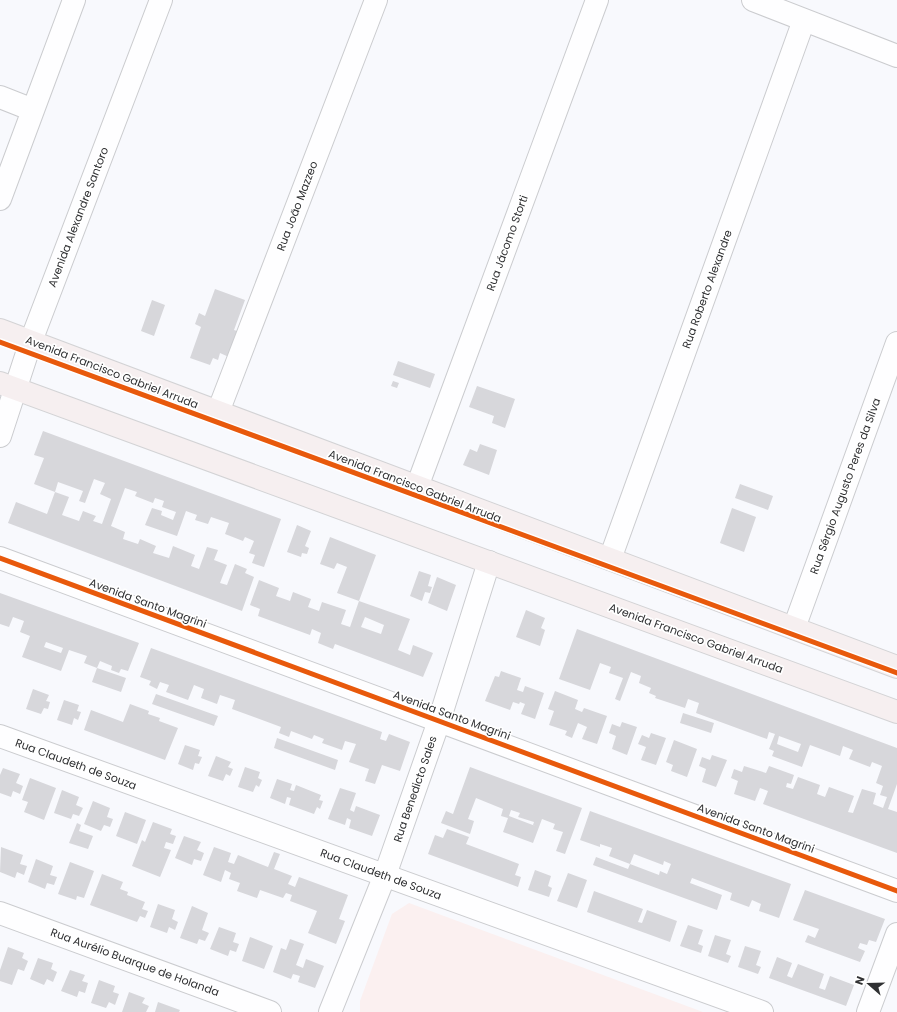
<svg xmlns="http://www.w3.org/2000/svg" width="897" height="1012" font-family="Poppins,sans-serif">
  <rect width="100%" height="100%" fill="#f8f9fd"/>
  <path fill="#fbf0f0" d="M409 903 703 1012H360V1001L392 914Z"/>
  <path fill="#d7d7db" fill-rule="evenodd" d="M215 289 245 300 234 330 240 332 231 358 220 353 218 360 213 358 210 365 190 358 201 327 195 324 199 313 205 316Z
    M152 300 165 305 154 336 141 331Z
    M398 361 435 374 430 388 393 375Z
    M393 381 399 383 397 388 391 386Z
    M477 386 515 399 505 428 492 423 494 416 469 407Z
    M43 431 281 519 264 567 252 563 255 555 249 553 254 541 245 537 243 541 225 534 229 523 211 517 208 524 195 520 197 515 186 511 177 536 145 525 152 508 162 511 161 515 173 520 176 512 162 507 164 501 155 498 153 503 135 496 137 492 125 488 111 526 125 532 123 539 138 544 140 539 156 546 153 553 169 558 173 546 195 555 191 566 199 569 207 547 218 550 214 560 227 565 220 583 227 585 235 564 247 569 245 573 254 577 242 611 8 523 16 502 47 514 55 492 69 497 62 515 79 521 83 511 96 516 93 521 102 524 111 499 100 494 105 483 94 479 85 503 79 501 83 491 58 482 55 492 34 484 44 458 34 455Z
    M480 444 497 450 489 475 463 465 470 449 477 452Z
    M740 484 773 496 768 510 735 498Z
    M732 508 756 517 744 552 720 543Z
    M297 525 311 531 305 546 309 548 307 554 302 553 301 557 287 552Z
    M330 537 376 555 359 601 337 593 347 567 337 563 334 569 320 564Z
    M419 571 431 575 428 586 432 587 430 593 425 592 422 601 410 596Z
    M437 577 456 585 447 611 428 603Z
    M259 580 279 588 276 596 290 601 293 592 311 599 308 607 319 611 322 602 346 610 341 624 350 627 359 601 410 619 398 650 410 655 413 645 433 653 423 677 335 644 333 649 318 643 321 633 312 629 310 635 258 616 260 609 250 605ZM365 617 384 625 381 634 361 627Z
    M0 593 139 643 128 671 121 669 119 673 111 670 112 666 100 661 97 668 126 678 121 692 92 682 97 668 84 663 87 656 69 650 61 671 22 657 30 636 20 632 24 621 13 617 9 627 0 624ZM46 642 63 648 61 653 44 647Z
    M526 610 545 618 541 628 545 630 540 646 516 637Z
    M577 629 897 748V784L888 809 897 812V853L763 804 768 791 760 788 755 801 734 794 738 781 731 778 734 769 742 772 744 766 766 773 769 766 794 775 791 784 787 783 786 787 793 789 798 777 820 785 817 794 825 797 829 787 854 796 848 812 853 813 862 789 876 793 873 804 883 808 887 797 880 795 883 786 876 783 882 766 872 762 870 767 849 759 853 750 843 746 840 756 810 745 802 767 772 756 774 751 769 749 775 734 769 732 767 739 696 713 699 703 688 699 685 708 655 698 656 696 649 693 651 688 639 683 641 676 631 672 620 701 615 699 623 678 609 673 611 667 600 663 590 690 559 679ZM779 736 801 744 798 752 777 744Z
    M151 648 382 732 380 739 386 741 389 734 410 742 400 771 382 765 375 784 365 781 369 769 349 762 356 744 345 741 342 750 322 743 324 739 314 735 312 739 291 731 289 737 279 733 281 727 232 709 235 700 220 695 217 704 201 698 204 689 194 685 188 700 166 692 169 685 160 682 157 689 149 685 151 681 140 677Z
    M501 671 521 678 517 690 523 692 525 686 544 693 535 719 521 714 525 704 520 702 519 704 513 702 510 710 485 701 495 676 499 677Z
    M33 689 49 695 46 701 50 702 48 709 44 708 41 714 26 709Z
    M555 691 578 700 575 709 582 712 584 708 607 716 597 744 582 739 587 727 578 723 572 738 565 735 567 731 549 725 554 711 548 709Z
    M156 694 218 716 214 726 152 704Z
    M64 700 79 705 77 711 81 712 78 720 74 718 72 725 57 720Z
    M130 704 149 711 148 714 160 718 159 721 178 728 165 760 84 730 91 710 123 722Z
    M683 713 714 723 711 733 680 723Z
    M622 722 637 727 627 755 612 749 616 736 609 733 612 724 620 727Z
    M651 733 666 738 656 765 641 760 646 747 638 744 642 735 649 738Z
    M277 738 338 760 335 770 274 748Z
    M674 740 697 749 687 777 671 771 673 765 666 762Z
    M185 745 200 750 198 756 202 757 199 764 195 763 193 770 178 764Z
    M712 755 727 760 716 787 702 782 706 769 699 766 702 757 710 760Z
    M216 756 231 762 228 767 233 769 230 776 226 774 223 781 208 776Z
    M245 767 260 772 258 778 262 780 259 787 256 785 253 792 238 787Z
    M470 767 582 808 565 854 556 851 563 832 553 829 555 824 542 819 533 843 503 832 508 818 501 816 503 809 476 798 468 819 474 821 470 834 441 823 446 811 453 814ZM511 810 520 813 518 817 534 822 533 825 538 827 509 816Z
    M3 768 20 774 16 783 23 786 20 794 13 791 11 797 0 793V775Z
    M30 778 56 788 44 820 24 812 28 802 22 800Z
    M277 779 292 784 290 790 294 791 296 785 321 795 319 800 323 801 320 809 317 807 314 814 289 805 291 798 287 797 285 804 270 798Z
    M340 788 356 793 350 810 354 812 356 806 380 815 372 836 349 828 351 820 347 818 345 825 328 819Z
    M62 790 79 797 76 805 83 808 79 816 73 814 71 819 54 813Z
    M93 801 110 808 107 817 113 819 110 827 104 825 101 831 84 824Z
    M590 811 791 884 779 918 759 911 761 904 752 900 749 907 730 900 732 893 692 878 690 883 722 895 717 910 593 865 596 857 628 869 630 864 659 875 660 871 667 874 671 864 664 861 663 865 634 854 630 864 609 856 612 848 600 844V847L580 840Z
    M125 812 146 820 137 844 116 836Z
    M153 822 172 829 170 834 176 836 173 844 166 842 164 848 171 850 160 877 132 866 142 840 145 842Z
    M77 823 81 825 79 831 93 836 88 849 69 843Z
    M447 829 469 837 466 844 519 864 515 875 521 877 518 887 428 854 435 835 443 838Z
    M184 836 201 842 197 850 204 853 201 861 194 859 192 865 175 858Z
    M1 847 23 855 20 864 27 866 24 875 17 872 15 878 0 872Z
    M214 847 231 853 228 862 234 864 238 855 268 867 274 852 280 854 274 869 292 876 288 884 295 887 299 877 348 895 339 919 345 921 336 944 308 933 317 911 290 901 292 895 286 893 283 898 260 890 257 898 237 891 240 883 229 879 231 873 225 870 221 882 203 875Z
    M36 859 53 866 50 875 57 877 54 885 47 883 45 889 28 882Z
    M70 862 94 871 84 898 77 896 76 900 58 894Z
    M535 870 551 876 548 886 552 888 549 897 528 890Z
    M568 873 587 880 577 908 557 901Z
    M102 874 123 882 120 889 128 892 127 895 145 902 142 909 148 911 145 918 140 916 137 922 90 905Z
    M805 890 885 919 876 942 869 940 867 945 860 943 858 948 865 951 860 962 805 942 808 935 815 938 819 929 793 920Z
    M594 891 643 909 638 922 642 923 647 910 677 921 670 942 587 912Z
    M158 904 175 910 172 919 178 922 175 930 169 927 167 933 150 927Z
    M192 906 208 913 202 930 209 933 205 941 199 939 197 944 180 938Z
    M688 925 703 930 698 944 703 946 701 953 680 946Z
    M219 927 236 933 233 942 239 944 236 952 230 950 228 956 210 949Z
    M715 935 731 940 726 954 731 956 728 963 708 956Z
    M250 937 273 946 264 969 242 961Z
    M290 939 304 944 296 965 303 968 306 959 324 966 315 988 298 982 300 976 293 974 291 979 273 972 281 948 286 950Z
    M745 946 761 951 756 965 761 967 758 974 738 967Z
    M8 947 24 953 22 958 28 961 24 971 18 969 12 985 0 981V970Z
    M777 957 792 963 787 976 792 978 798 964 824 974 819 988 825 990 830 976 854 985 846 1006 769 978Z
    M38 958 53 963 51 969 57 972 53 982 47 979 44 985 30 979Z
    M70 970 85 975 82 981 88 983 85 993 79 991 77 997 61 991Z
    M99 980 115 986 113 992 119 994 115 1005 109 1002 106 1008 91 1003Z
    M129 992 145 998 142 1003 149 1006 146 1012H122Z
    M158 1002 180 1010 179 1012H155Z"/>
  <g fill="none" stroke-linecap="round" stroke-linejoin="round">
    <defs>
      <path id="minor" d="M753 0 897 56
        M0 97 33 110
        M0 199 74 0
        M218 412 376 0
        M0 436 31 341 161 0
        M417 487 597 0
        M0 558 897 891
        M610 559 804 20
        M794 628 897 343
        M0 736 762 1012
        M0 913 270 1012
        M330 1012 385 875 439 721 489 562
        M868 1012 897 934"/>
      <path id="major" d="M0 330 897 667
        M0 383 897 712"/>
    </defs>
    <use href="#minor" stroke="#cbcccf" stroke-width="24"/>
    <use href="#major" stroke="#d3d3d5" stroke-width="24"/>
    <use href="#minor" stroke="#fefeff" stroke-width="22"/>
    <use href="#major" stroke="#f6eff0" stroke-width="22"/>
    <defs>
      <path id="cycleway" d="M0 342 897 673
        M0 558 897 891"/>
    </defs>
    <use href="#cycleway" stroke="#fff" stroke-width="8"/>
    <use href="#cycleway" stroke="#e8590c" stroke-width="5"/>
  </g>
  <g text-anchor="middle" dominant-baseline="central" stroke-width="3.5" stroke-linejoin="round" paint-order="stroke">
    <g font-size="11" fill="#303133" stroke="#fff">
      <text transform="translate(297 206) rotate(-69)">Rua João Mazzeo</text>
      <text transform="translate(78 217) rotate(-69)">Avenida Alexandre Santoro</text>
      <text transform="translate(507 243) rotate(-70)">Rua Jácomo Storti</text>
      <text transform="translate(707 289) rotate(-70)">Rua Roberto Alexandre</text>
      <text transform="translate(112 372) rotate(21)">Avenida Francisco Gabriel Arruda</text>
      <text transform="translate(415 486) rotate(21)">Avenida Francisco Gabriel Arruda</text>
      <text transform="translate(845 486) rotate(-70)">Rua Sérgio Augusto Peres da Silva</text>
      <text transform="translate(148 603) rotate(20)">Avenida Santo Magrini</text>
      <text transform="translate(696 638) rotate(20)">Avenida Francisco Gabriel Arruda</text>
      <text transform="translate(452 715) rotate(20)">Avenida Santo Magrini</text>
      <text transform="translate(76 764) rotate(20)">Rua Claudeth de Souza</text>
      <text transform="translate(415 789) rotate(-71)">Rua Benedicto Sales</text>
      <text transform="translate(756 828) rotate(20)">Avenida Santo Magrini</text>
      <text transform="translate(381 874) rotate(20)">Rua Claudeth de Souza</text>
      <text transform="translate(135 962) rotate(20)">Rua Aurélio Buarque de Holanda</text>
    </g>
  </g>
  <g transform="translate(869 984) rotate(290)" stroke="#ffffff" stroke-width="3" paint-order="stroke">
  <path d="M0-3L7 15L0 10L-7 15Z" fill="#303133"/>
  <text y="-6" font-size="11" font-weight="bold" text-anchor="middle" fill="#303133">N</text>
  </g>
</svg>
